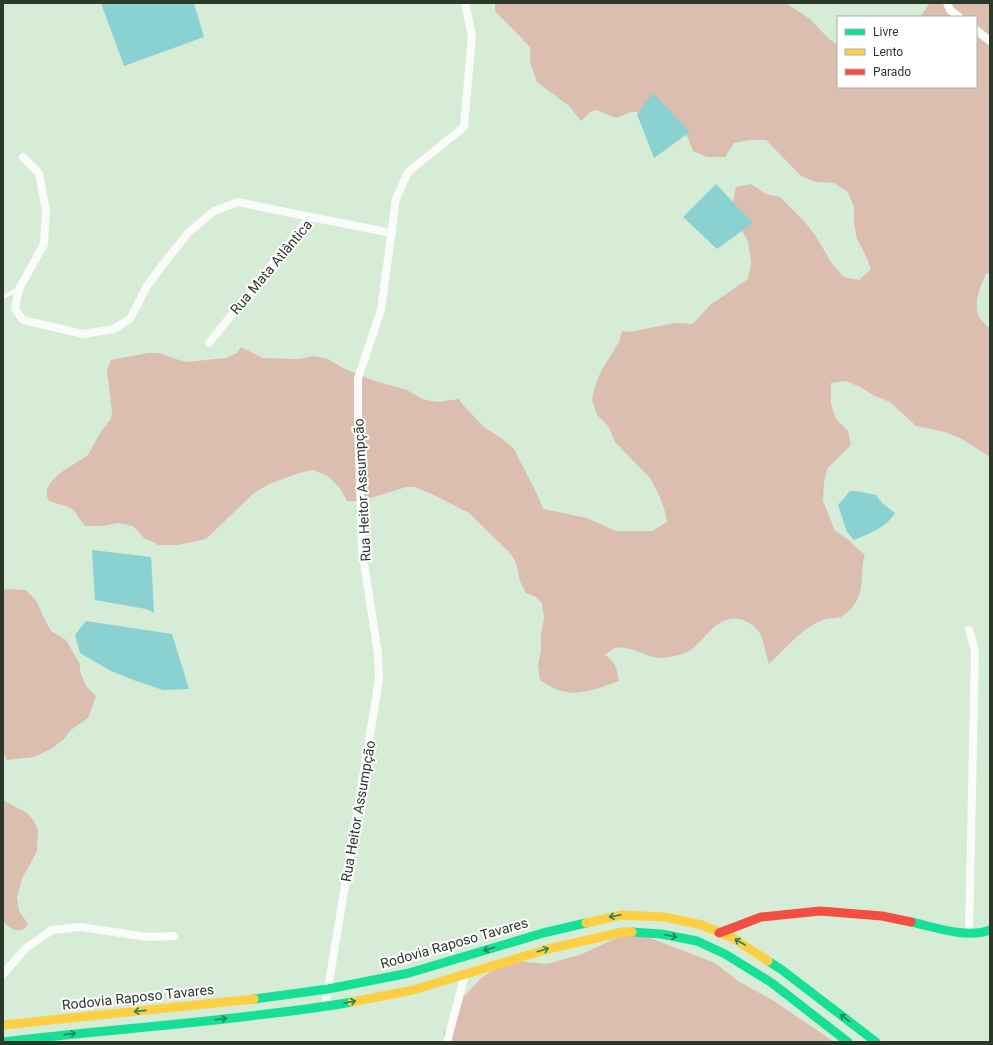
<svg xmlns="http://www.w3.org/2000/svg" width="993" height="1045" font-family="Roboto,sans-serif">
  <rect width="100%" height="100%" fill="#d6ecd6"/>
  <path fill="#dcbeb0" d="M495 3H786L810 19 829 39 838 45V87H976V17H920L930 3H990V273L986 274C980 287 973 303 979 317 981 321 987 325 990 329V457L960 438 945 432 916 426 890 402 875 396 860 387 846 381 831 383V404L836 419 848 431 851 445 827 469 824 483 823 501 835 531 849 540 861 552 865 554C860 569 865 587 856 602 853 607 847 614 841 617 836 619 829 617 823 620 802 628 785 649 769 664 765 654 765 641 759 632 753 625 748 621 739 619 718 615 706 638 692 649 685 654 672 657 663 658 646 659 633 645 615 648 612 649 608 653 605 655 615 661 617 669 619 681 598 688 576 699 554 688 549 686 545 683 540 680L538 665 541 650V633L544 618 542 603 536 597 526 593 520 581 516 563 511 554 469 513 432 494 414 487H406L361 501H347L340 488 328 476 313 470 299 473 269 484 254 493 206 539 177 545H159L144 538 133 526 118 523 103 526H85C81 521 79 518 76 513 71 506 57 504 49 501L47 497V490L50 483 60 473 88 455 100 433 111 419 112 412 107 370 111 360 148 353H158L185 362 226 358 237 353 241 347 263 358 299 359 314 356 328 359 343 368 372 380 407 390 422 399 437 402 459 399 462 404 485 428 500 437 514 449 537 494 543 509 587 518 616 531H652L667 522 664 508 658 493 650 478 615 442 609 427 597 415 592 400 595 386 601 371 619 342 622 331 629 332 675 323 693 324 710 305 748 279 751 262 748 241 731 212 736 187 751 184 766 194 780 197 804 221 815 235 833 265 844 277 859 280 871 269 865 254 857 239 854 224V207L848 192 834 183 816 182 801 176 766 140H749L734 143 725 157H707L693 151 687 136 678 121 649 112H631L616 118 597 110 590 112 581 121 569 106 537 82 530 62V47L495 11Z
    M8 589 26 590 37 602 43 616 51 631 66 640 80 664V671L86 686 96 696 88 718 71 730 63 740 51 749 34 757 7 760 3 752V590Z
    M3 800 27 813 34 821 38 830 37 851 22 879 17 897 19 911 28 924C20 936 10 929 3 921Z
    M632 931 715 963 738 981 774 1001 834 1042H444V1032L456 1021 464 995 465 996 481 978 506 962 518 961 547 964 582 954Z"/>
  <path fill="#8ad1d2" d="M101 3H194L204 37 124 66Z
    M653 93 690 132 654 158 637 114Z
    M716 184 753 223 717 249 683 217Z
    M850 491H856L876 495 882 503 895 513C886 528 870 533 854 540L847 532 838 505Z
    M92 550 151 557 154 613 146 609 95 600Z
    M86 621 172 634 189 689 163 690 136 681 111 671 80 653 75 635Z"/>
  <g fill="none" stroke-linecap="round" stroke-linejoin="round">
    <path stroke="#f9fcf9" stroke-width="4" d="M3 297 19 289"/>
    <path stroke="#f9fcf9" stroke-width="8" d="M947 3 950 10 959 17
      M976 30 990 41
      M23 157 39 173 46 211 44 244 19 289 15 309 23 320 83 334 114 329 130 319 147 286 164 263 189 232 214 211 238 202 310 217
      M209 343 310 217 392 233
      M969 932 975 650 969 630
      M3 974 26 948 52 930 80 927 148 937 174 936
      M325 1007 379 680 378 654 362 550 358 423V378L381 310 396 199 408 172 464 127 472 36 465 3
      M447 1042 465 975"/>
    <path stroke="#16e098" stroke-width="9" d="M911 922C934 927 967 939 990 930
      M632 932 661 934 697 941 725 954 772 983 848 1042
      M768 961 782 970 876 1042
      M254 999 328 989 409 973 543 933 586 923
      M3 1042C85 1032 168 1026 250 1016 284 1012 318 1008 352 1002"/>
    <path stroke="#ffcf43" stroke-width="9" d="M586 923 622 915 664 917 702 925 733 938 768 961
      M352 1002 413 990 548 949 623 932H632
      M3 1025 254 999"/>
    <path stroke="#f24e42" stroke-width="9" d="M719 933 761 917 820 911 882 916 911 922"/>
  </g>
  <defs><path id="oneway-shaft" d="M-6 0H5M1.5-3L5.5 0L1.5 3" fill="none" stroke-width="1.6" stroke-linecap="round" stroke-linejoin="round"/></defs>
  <g stroke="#21845c">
    <use href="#oneway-shaft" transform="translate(615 916) rotate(168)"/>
    <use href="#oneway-shaft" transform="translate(671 936) rotate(12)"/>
    <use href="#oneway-shaft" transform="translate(740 942) rotate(-150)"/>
    <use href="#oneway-shaft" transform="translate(489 949) rotate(163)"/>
    <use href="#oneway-shaft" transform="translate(543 950) rotate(-17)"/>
    <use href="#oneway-shaft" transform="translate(350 1002) rotate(-11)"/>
    <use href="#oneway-shaft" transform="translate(140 1011) rotate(174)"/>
    <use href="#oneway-shaft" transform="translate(845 1018) rotate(-142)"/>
    <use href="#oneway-shaft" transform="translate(221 1019) rotate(-7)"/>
    <use href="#oneway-shaft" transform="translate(70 1034) rotate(-7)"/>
  </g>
  <g text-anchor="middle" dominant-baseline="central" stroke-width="4" stroke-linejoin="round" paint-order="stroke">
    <g font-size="14" fill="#2a392a" stroke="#fff">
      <text transform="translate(271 267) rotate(-50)">Rua Mata Atlântica</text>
      <text transform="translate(362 490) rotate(-93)">Rua Heitor Assumpção</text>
      <text transform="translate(358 811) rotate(-80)">Rua Heitor Assumpção</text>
      <text transform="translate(454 943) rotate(-16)">Rodovia Raposo Tavares</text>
      <text transform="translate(138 997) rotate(-6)">Rodovia Raposo Tavares</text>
    </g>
  </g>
  <rect width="993" height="1045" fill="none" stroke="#2a392a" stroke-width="8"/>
  <rect x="837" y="16" width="140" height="72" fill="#ffffff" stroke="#aab0aa"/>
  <rect x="845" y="29" width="20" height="6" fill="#16e098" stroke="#aab0aa"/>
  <text x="873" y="36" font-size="12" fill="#2a392a">Livre</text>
  <rect x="845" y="49" width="20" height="6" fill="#ffcf43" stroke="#aab0aa"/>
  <text x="873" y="56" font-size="12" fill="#2a392a">Lento</text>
  <rect x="845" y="69" width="20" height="6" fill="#f24e42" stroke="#aab0aa"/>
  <text x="873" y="76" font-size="12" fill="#2a392a">Parado</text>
</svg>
